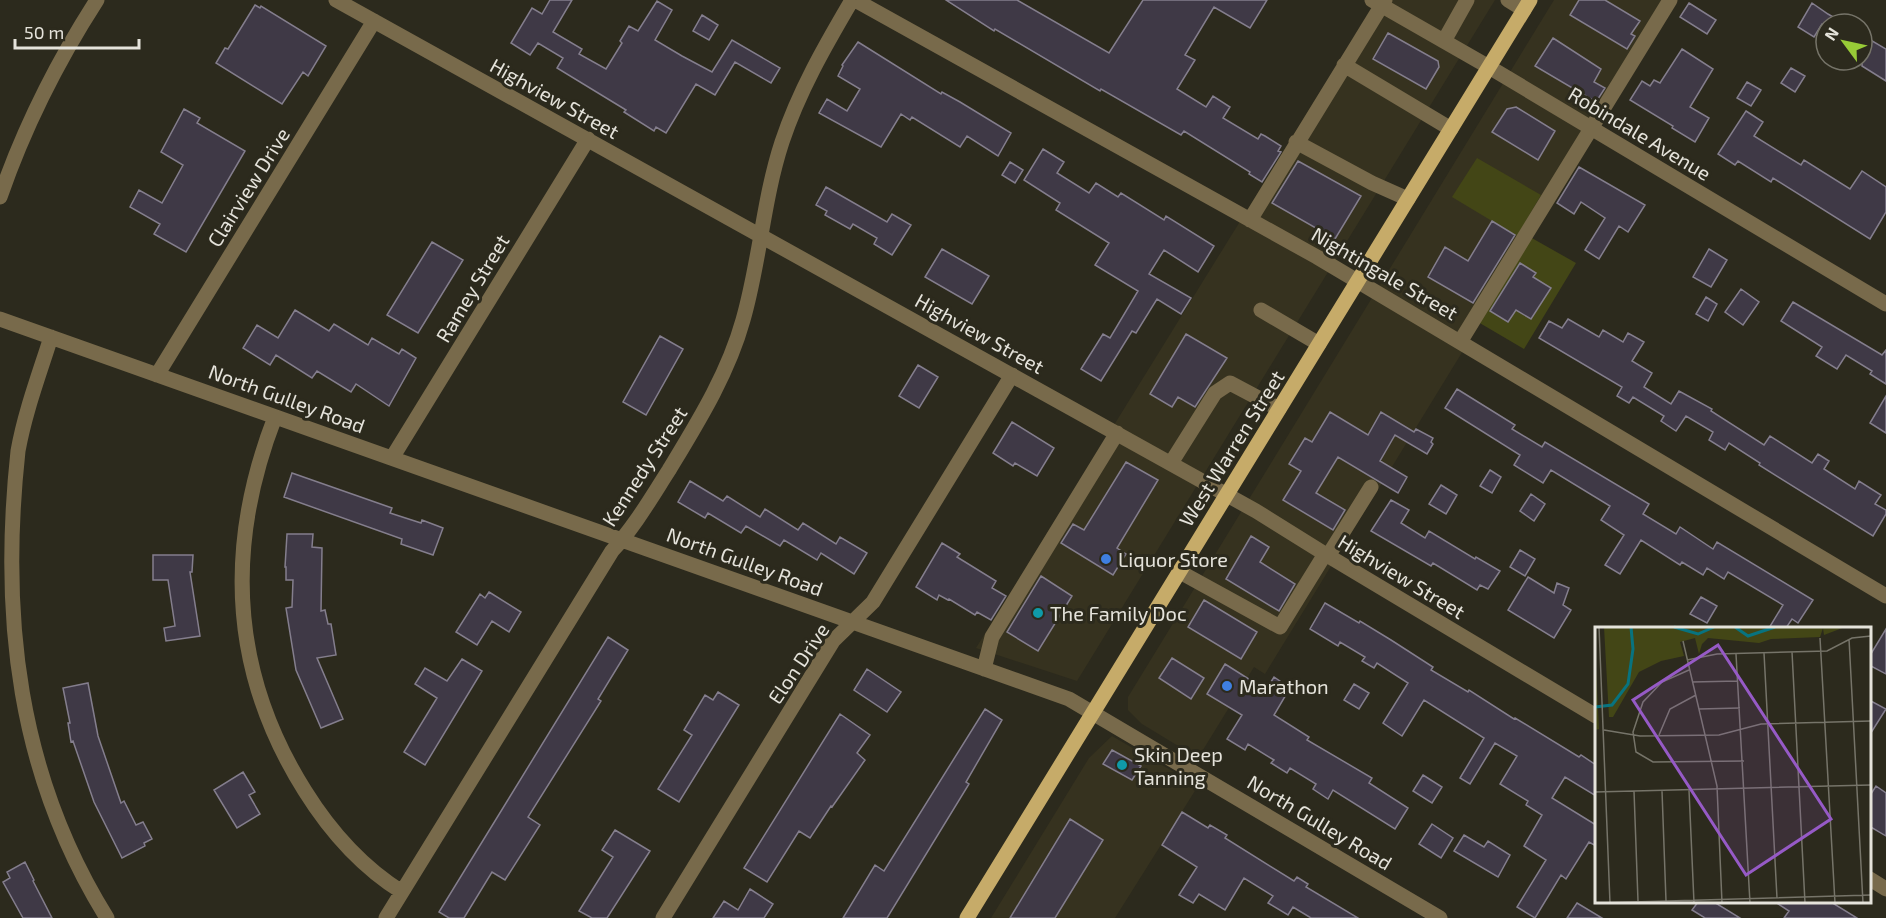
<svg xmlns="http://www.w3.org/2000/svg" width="1886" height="918" font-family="'Exo 2',sans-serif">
  <rect width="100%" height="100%" fill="#2c2a1d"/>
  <path fill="#36321f" d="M1377 0H1495L1077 681 976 648Z
    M1554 0H1678L1265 674 1254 667 1198 758 1142 724 1128 710V697Z
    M1112 736 1198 786 1115 918H991L1089 758Z"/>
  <path fill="#434616" d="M1477 158 1541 195 1517 236 1452 197Z
    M1530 237 1576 263 1524 349 1478 322Z"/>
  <path fill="#3f3946" stroke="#847e8d" stroke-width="1.5" d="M550 0H572L553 32 582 49 579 54 606 69 622 43 620 41 629 26 638 31 657 1 672 10 655 40 682 56 712 72 732 40 780 68 771 83 735 62 715 95 696 84 666 133 656 127 654 131 624 112 626 110 557 68 563 58 538 43 530 55 511 43 532 8 542 14Z
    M946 0H1017L1109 53 1143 0H1267L1250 28 1214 7 1185 55 1195 60 1177 89 1206 107 1213 96 1230 107 1223 118 1258 139 1261 134 1265 136 1281 146 1278 151 1281 152 1262 182 1249 174 1250 172 1184 131 1181 135 1101 89 1100 91 995 29 994 31Z
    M1579 0H1605L1640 21 1631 34 1635 36 1627 49 1570 15Z
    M1689 3 1716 20 1707 34 1680 17Z
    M1812 3 1828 14 1845 24H1822L1814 37 1798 27Z
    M255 5 260 8 261 6 326 46 308 76 303 72 282 104 216 63 225 48 228 49Z
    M702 15 718 25 709 40 693 31Z
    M1388 33 1438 61 1439 67 1426 89 1373 59Z
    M1862 35 1886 49V81L1862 66Z
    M1553 38 1601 69 1594 82 1605 88 1596 102 1535 66Z
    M858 42 941 94 942 92 960 102 1011 133 998 156 967 136 960 147 912 117 910 120 901 114 881 147 819 113 827 99 847 111 860 89 838 76 843 66 842 65Z
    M1682 49 1713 69 1690 107 1709 118 1695 142 1672 128 1673 126 1630 100 1642 81 1650 86 1654 80 1660 83Z
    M1791 68 1805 76 1795 92 1781 83Z
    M1747 82 1761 90 1751 106 1737 98Z
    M1516 107 1555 131 1538 160 1492 132 1507 109Z
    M184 109 200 118 197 123 245 151 186 252 154 234 160 224 130 207 139 190 162 203 183 165 161 152Z
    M1746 111 1763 122 1754 136 1801 165 1804 160 1850 189 1862 171 1886 187V212L1870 239 1773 178 1771 182 1738 161 1735 165 1718 154Z
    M1043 149 1064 162 1057 173 1089 193 1096 183 1118 197 1121 193 1164 220 1166 216 1214 246 1198 272 1164 250 1149 274 1191 298 1181 314 1157 299 1136 333 1132 331 1101 381 1081 369 1103 334 1110 338 1138 291 1095 265 1109 243 1056 210 1060 203 1024 180Z
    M1298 161 1361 196 1335 239 1272 203Z
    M1010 162 1023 170 1015 183 1002 175Z
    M1579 167 1645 205 1628 232 1619 226 1599 259 1585 250 1605 218 1581 202 1574 214 1557 203Z
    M826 187 887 222 892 214 911 225 892 255 874 244 877 238 853 224 850 229 825 215 827 211 816 205Z
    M1492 221 1515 235 1473 303 1428 277 1445 247 1468 261Z
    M432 242 463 260 418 333 387 315Z
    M942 249 989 276 972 304 925 277Z
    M1709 249 1727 260 1711 287 1693 277Z
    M1520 263 1536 273 1533 277 1551 288 1531 319 1516 310 1508 322 1490 311Z
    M1741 289 1759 302 1743 325 1725 312Z
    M1706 297 1717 304 1708 321 1696 314Z
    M1793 302 1882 355 1886 350V384L1870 374 1872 371 1846 355 1837 369 1816 356 1822 347 1781 321Z
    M295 310 329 331 334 324 368 345 372 338 399 354 402 349 416 358 389 406 356 384 351 392 317 371 312 378 276 355 270 365 243 348 257 325 278 338Z
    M1568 319 1599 337 1603 330 1623 342 1628 333 1644 342 1632 361 1652 373 1644 387 1671 404 1679 391 1712 409 1711 411 1764 445 1770 436 1812 463 1818 454 1829 461 1824 469 1855 489 1859 481 1881 495 1875 504 1886 510V514L1873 536 1759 465 1760 463 1729 443 1725 450 1709 440 1713 432 1686 416 1676 431 1661 421 1664 416 1633 397 1629 403 1617 396 1622 387 1539 338 1549 321 1562 328Z
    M1186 334 1227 358 1195 407 1178 397 1172 407 1150 394Z
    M660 336 683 349 646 415 623 402Z
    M918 365 938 377 919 408 899 396Z
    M1457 389 1515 425 1512 429 1542 447 1545 442 1649 504 1643 514 1676 534 1680 527 1713 549 1717 542 1813 600 1798 623 1792 619 1786 628H1769L1783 605 1728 572 1724 579 1707 568 1703 575 1682 562 1680 565 1641 540 1620 574 1605 565 1624 535 1601 520 1610 506 1551 470 1543 483 1514 465 1520 455 1445 408Z
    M1886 396V433L1870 423Z
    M1330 412 1368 435 1381 412 1414 432 1416 429 1433 438 1431 442 1433 444 1427 454 1395 435 1380 461 1407 477 1398 493 1338 457 1316 493 1345 510 1333 530 1283 500 1301 471 1289 464 1305 438 1312 442Z
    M1012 422 1054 448 1037 476 1015 463 1013 466 993 453Z
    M1126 462 1158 480 1117 548 1126 554 1113 575 1061 543 1073 524 1084 530Z
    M1490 470 1501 477 1492 493 1480 486Z
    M292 473 392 508 390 513 421 523 422 520 443 528 433 555 401 544 402 539 284 497Z
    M690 481 723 501 727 496 760 517 765 509 798 530 803 523 836 544 840 537 867 553 854 574 821 553 817 560 784 540 780 546 746 526 741 533 708 513 705 518 678 502Z
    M1441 485 1457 495 1446 514 1429 504Z
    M1531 494 1545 504 1534 521 1520 511Z
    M1391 500 1409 510 1401 523 1425 538 1429 531 1475 559 1476 557 1500 571 1488 589 1480 585 1477 590 1433 563 1431 566 1371 531Z
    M287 534H313L312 547 322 548 321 611 325 610 328 624H331L336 655 317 658 343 719 321 728 296 670 286 608 292 607 293 580H286V567H285Z
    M1251 536 1269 547 1260 562 1295 584 1279 611 1226 579Z
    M942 543 960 554 957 557 996 581 992 588 1006 596 991 620 977 612 975 615 949 599 948 600 939 595 937 600 916 587Z
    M1520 550 1535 559 1525 576 1510 567Z
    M153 555H193L192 572H190L200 636 166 641 164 628 175 626 168 580H153Z
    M1041 576 1072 596 1038 651 1007 632Z
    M1528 577 1554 593 1557 583 1569 588 1563 605 1571 610 1554 638 1508 610Z
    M489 592 521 612 509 632 492 621 477 645 456 632 480 594 485 598Z
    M1701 597 1717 606 1707 623 1690 614Z
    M1204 600 1257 632 1241 659 1188 627Z
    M1325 603 1359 623 1360 621 1391 640 1433 667 1431 670 1468 692 1469 690 1514 719 1515 718 1579 757 1581 755 1596 765V796L1565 777 1552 798 1596 825V846L1589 842 1566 879 1561 875 1535 918 1517 907 1546 860 1524 846 1542 815 1526 805 1528 801 1500 784 1517 756 1495 743 1470 784 1460 778 1484 738 1424 700 1402 736 1383 723 1408 683 1377 663 1374 668 1362 661 1365 657 1340 642 1338 646 1310 629Z
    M1886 629V674L1869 665V657Z
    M608 637 628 650 598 699 601 701 528 817 540 825 505 880 492 872 464 918H449L439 912Z
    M1172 658 1204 678 1191 699 1159 678Z
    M462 659 482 671 425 765 404 752 437 698 415 684 425 668 447 681Z
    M1225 664 1266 690 1274 677 1290 688 1274 715 1309 737 1307 740 1372 778 1369 783 1408 808 1395 829 1333 790 1328 799 1313 789 1316 784 1290 768 1287 773 1271 763 1274 760 1248 744 1245 750 1227 739 1242 715 1207 694Z
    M867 669 901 692 887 712 854 690Z
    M88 683 98 736 121 803 124 801 136 825 143 822 152 839 144 843 145 846 122 858 94 802 73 741 71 742 68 723H70L63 688Z
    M1354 684 1369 693 1359 709 1344 700Z
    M718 692 739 705 679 802 658 789 692 735 684 730 705 695 713 700Z
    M1869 700 1886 709 1869 736Z
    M985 709 1002 720 966 782 969 784 887 918H843L875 865 884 871Z
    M840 714 870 735 857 753 865 760 832 807 831 806 810 838 799 831 767 882 744 868Z
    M1112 750 1141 766 1132 780 1103 764Z
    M243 772 255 792 249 795 260 814 237 828 214 790Z
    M1423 775 1442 787 1432 803 1413 791Z
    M1876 786 1886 793V836L1869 826V797Z
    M1182 812 1208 828 1210 825 1227 835 1225 838 1294 881 1297 877 1308 884 1306 887 1358 918H1311L1293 907 1288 915 1268 903 1273 896 1244 878 1225 910 1199 894 1193 903 1179 895 1197 867 1162 845Z
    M1070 819 1103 840 1055 918H1010Z
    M1432 824 1453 838 1441 858 1419 844Z
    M615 830 650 851 607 918H592L579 911 613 857 602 850Z
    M1464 835 1484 847 1488 841 1510 855 1498 877 1454 851Z
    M25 862 34 880 33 881 52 918H23L3 882 10 878 7 872Z
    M750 889 773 904 764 918H713L724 901 738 910Z
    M1698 902H1714L1740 918H1705L1692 910Z
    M1775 902H1831L1857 918H1784L1789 911Z
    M1577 903 1602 918H1567Z"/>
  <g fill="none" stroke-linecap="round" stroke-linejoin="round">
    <path stroke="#786a4b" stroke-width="15" d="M336 0 1256 511 1325 554 1596 716
      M855 0 1317 257 1886 596
      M1372 0 1489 67 1886 304
      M1508 0 1524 10
      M1444 41 1467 0
      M1344 65 1451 129
      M1296 142 1372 183 1408 199
      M0 197C24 128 57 62 97 0
      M1250 220 1385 0
      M1261 310 1319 344
      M0 319 1069 699 1440 918
      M51 337C39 375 25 412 18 451 0 617 18 775 107 918
      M1460 342 1670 0
      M157 375 374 21
      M275 417C225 546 230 672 305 791 330 831 362 867 402 892
      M392 458 588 139
      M1171 463 1215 393 1230 383 1279 409
      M1328 556 1371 487
      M1180 572 1280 627 1325 554
      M984 669 992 637 1117 433
      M1870 879 1886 889
      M386 918 612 551C635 526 651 498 669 470 698 422 728 374 743 320 760 261 763 200 782 142 799 91 825 46 852 0
      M663 918 833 641 873 602 1012 375"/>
    <path stroke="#c6ab69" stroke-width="15" d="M967 918 1530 0"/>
  </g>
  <g fill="#3f7fe0" stroke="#2c2a1d" stroke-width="2">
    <circle cx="1106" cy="559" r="6"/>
    <circle cx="1227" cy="686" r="6"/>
  </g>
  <g fill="#0f9aa8" stroke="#2c2a1d" stroke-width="2">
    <circle cx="1038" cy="613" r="6"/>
    <circle cx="1122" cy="765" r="6"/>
  </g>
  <g text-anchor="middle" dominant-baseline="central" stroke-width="6" stroke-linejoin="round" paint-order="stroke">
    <g font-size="20" fill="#e5e3db" stroke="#2c2a1d">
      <text transform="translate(555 98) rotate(29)">Highview Street</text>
      <text transform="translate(1640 133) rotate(31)">Robindale Avenue</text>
      <text transform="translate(248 187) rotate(-58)">Clairview Drive</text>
      <text transform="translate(1385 273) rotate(30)">Nightingale Street</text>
      <text transform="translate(472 288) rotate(-59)">Ramey Street</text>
      <text transform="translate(980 333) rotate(29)">Highview Street</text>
      <text transform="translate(287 398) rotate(20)">North Gulley Road</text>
      <text transform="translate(1231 448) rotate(-58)">West Warren Street</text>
      <text transform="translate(644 466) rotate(-57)">Kennedy Street</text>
      <text transform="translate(745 561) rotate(20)">North Gulley Road</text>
      <text transform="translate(1402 576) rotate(31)">Highview Street</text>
      <text transform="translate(798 663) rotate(-56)">Elon Drive</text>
      <text transform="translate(1320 822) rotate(31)">North Gulley Road</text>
    </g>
    <g font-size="20" fill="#e5e3db" stroke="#2c2a1d" text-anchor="start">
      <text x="1118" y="559">Liquor Store</text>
      <text x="1050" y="613">The Family Doc</text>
      <text x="1239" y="686">Marathon</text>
      <text x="1134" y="754">Skin Deep<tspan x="1134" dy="23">Tanning</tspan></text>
    </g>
  </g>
  <g transform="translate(1595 627)">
    <rect width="276" height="276" fill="#2c2a1d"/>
    <path d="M9 0H250L229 8 228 1 225 10 176 12 164 16 113 11 107 17 104 27 100 11 85 15 89 29 66 34 44 45 18 90H14ZM0 21 4 102 0 103Z" fill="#434616"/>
    <path fill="none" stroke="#08737f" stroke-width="3" d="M79 0 103 7 119 0M140 0 153 9 180 0M0 80 17 78 33 57 38 22 36 0"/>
    <path fill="none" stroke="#767469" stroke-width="1.5" d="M4 0 15 276M225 11 240 276M254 12 268 276M88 14 122 159 127 276M197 25 210 276M169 26 182 271M141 27 155 276M92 33 122 27 232 24 257 11 276 9M94 43 67 55 48 75 38 105 41 125 58 135 149 134M97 55 143 54M104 82 145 81M9 103 45 109 124 108 166 97 276 94M64 108 75 82 101 68M94 163 99 276M39 164 43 274M67 164 71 274M0 165 276 158M3 276 276 268"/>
    <path fill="#965ac6" fill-opacity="0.15" stroke="#965ac6" stroke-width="3" d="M123 18 236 192 151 248 38 73Z"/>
    <rect width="276" height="276" fill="none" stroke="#e5e3db" stroke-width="3"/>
  </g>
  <g transform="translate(1844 42) rotate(303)"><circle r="28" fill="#2c2a1d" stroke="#767469" stroke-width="1.5"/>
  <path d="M0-4.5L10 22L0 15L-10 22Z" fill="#98cb37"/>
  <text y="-9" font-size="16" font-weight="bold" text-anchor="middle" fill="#e5e3db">N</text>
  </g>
  <path d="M15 39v9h124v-9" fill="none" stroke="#e5e3db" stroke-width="3"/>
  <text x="24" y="39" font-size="18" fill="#e5e3db" stroke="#2c2a1d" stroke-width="4.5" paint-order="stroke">50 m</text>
</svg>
